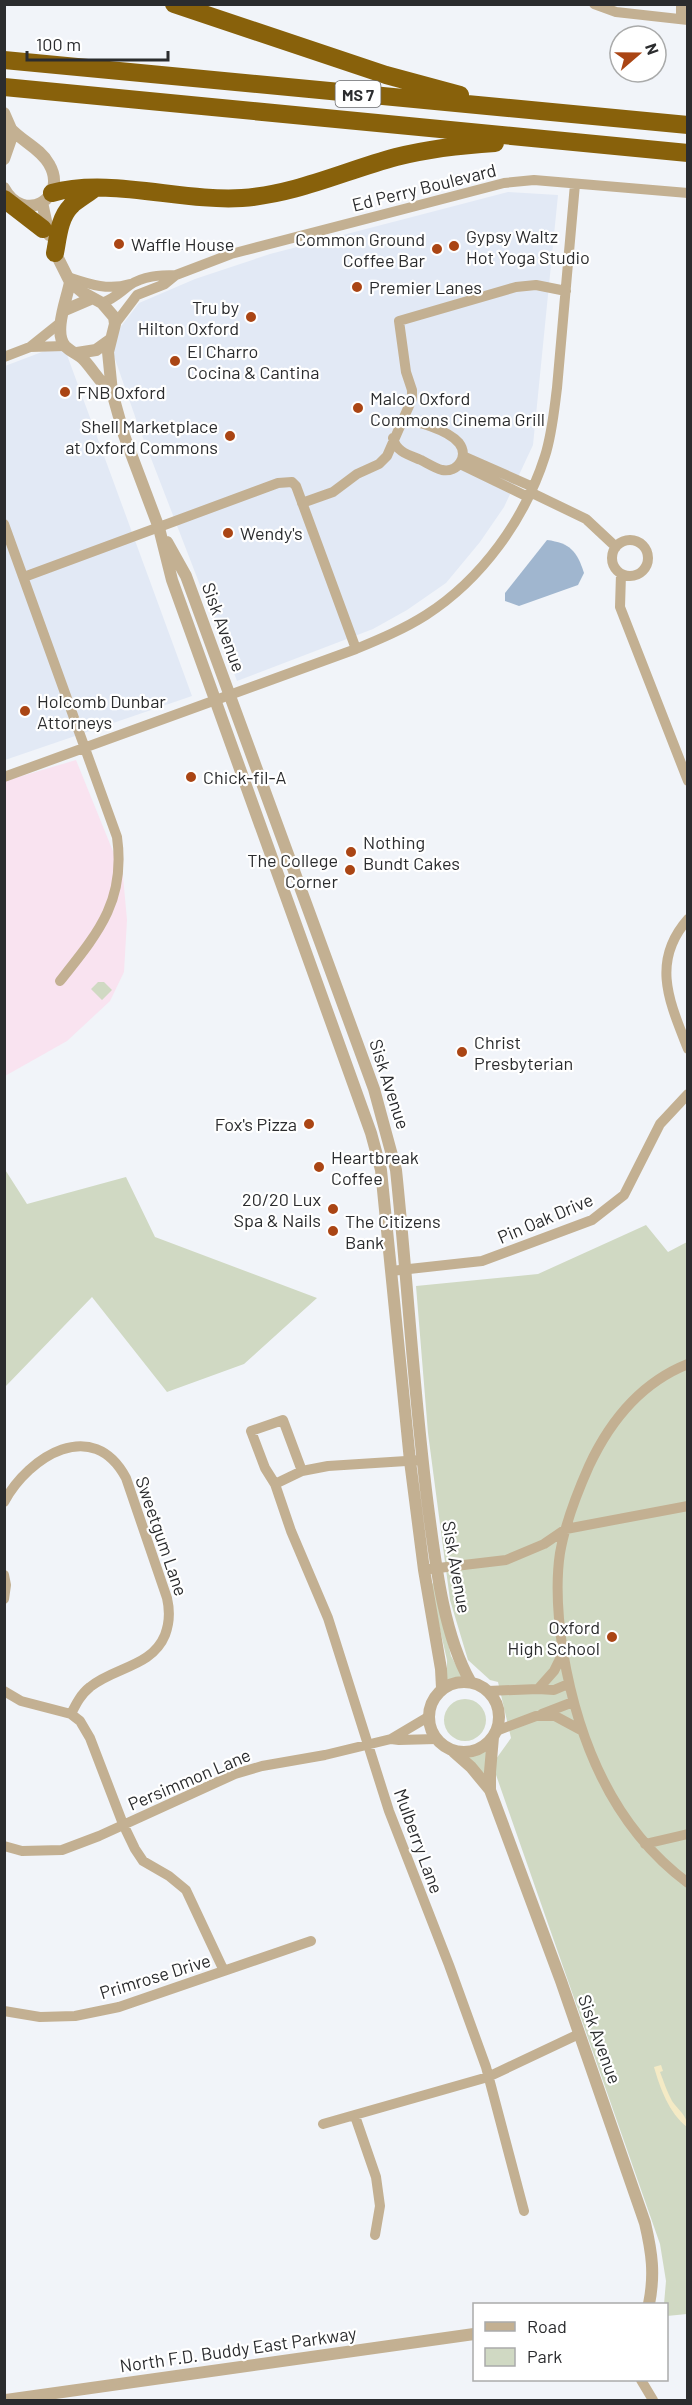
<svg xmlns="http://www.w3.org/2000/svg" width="692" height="2405" font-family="Barlow,sans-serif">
  <rect width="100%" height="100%" fill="#f1f4f9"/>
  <path fill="#e2e9f5" d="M508 192 558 195 533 445 504 507 480 542 446 583 407 610 373 629 237 681 137 422 109 342 139 303 195 279 270 254Z
    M63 344 192 696 5 760V366Z"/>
  <path fill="#f9e3f0" d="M76 760 123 876 127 920 124 972 110 1001 67 1041 5 1076V781Z"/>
  <path fill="#d0d9c3" d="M98 982H104L112 990 102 1000 91 989Z
    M4 1168 27 1204 126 1177 155 1237 317 1298 244 1364 167 1392 92 1297 5 1387Z
    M646 1225 668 1252 687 1242V2314L667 2316 666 2304H664L666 2281 660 2244 495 1772 496 1759 511 1738 498 1682 490 1680 468 1660 450 1600 428 1433 416 1286 538 1274Z
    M434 1582 451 1656 464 1679 447 1683V1660L430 1586Z
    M444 1720a21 21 0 1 1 42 0a21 21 0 1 1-42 0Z
    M486 1746V1782L460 1754 473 1753Z"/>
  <path fill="#f4eac5" d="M661 2065 663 2071 660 2072C664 2082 667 2092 672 2101 678 2110 688 2116 687 2127 669 2113 660 2088 654 2067Z"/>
  <path fill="#a0b6cf" d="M547 540C570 543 577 551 584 573L578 585 519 606 505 601V593Z"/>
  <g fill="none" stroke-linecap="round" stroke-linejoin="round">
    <path stroke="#c3b092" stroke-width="10" d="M594 4 616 12 688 20
      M681 19V4
      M68 277C89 284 108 291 130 284
      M102 303C114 299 120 292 130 285 143 276 160 275 176 275
      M115 324 137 295 165 284 176 275 231 254 504 183 534 180 688 193
      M30 347 65 346
      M4 357 30 347 60 323
      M393 438C396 452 409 455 421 460 427 463 435 468 442 470 458 473 469 456 459 443 450 432 412 416 400 424
      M463 456 533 487
      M460 464 528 497
      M530 492 586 519 616 547
      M302 503 333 492 357 474 379 464 387 456 412 399V390L406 372 399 321 516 287 536 285 566 291
      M4 524 117 837C126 901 98 933 60 981
      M612 558a18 18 0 1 1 36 0a18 18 0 1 1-36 0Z
      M621 574 620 607 688 781
      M24 577 278 483 292 482 296 486 356 649
      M4 777 356 649C380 639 404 629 426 615 482 579 525 519 545 456 552 434 554 411 557 388L575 184
      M688 919C650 962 670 1003 688 1049
      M391 1271 482 1261 592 1220 624 1195 660 1124 688 1094
      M688 1364C640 1383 610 1421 589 1466 577 1493 565 1524 560 1553 555 1586 558 1619 563 1652 578 1741 614 1828 688 1883
      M422 1460 328 1466 302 1471 275 1484 291 1531 328 1618 389 1811 449 1965 486 2067 524 2211
      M275 1484 265 1468 251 1431 283 1420 302 1471
      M4 1502C29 1456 93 1416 126 1478L167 1598C170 1611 170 1622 165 1635 152 1667 114 1667 90 1687 81 1694 76 1704 71 1714
      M430 1569 506 1560 544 1544 566 1529 688 1506
      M4 1575 6 1585 4 1599
      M538 1689 554 1690 568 1684
      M4 1691 21 1701 71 1714 80 1721 90 1738 123 1824 135 1849 143 1861 169 1876 186 1890 224 1971
      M488 1691 538 1689 554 1671 563 1653
      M542 1714 573 1702
      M496 1731 536 1716H555L581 1730
      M391 1739 399 1740 436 1739
      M645 1844 688 1834
      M4 1846 22 1851 62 1850 99 1836 235 1774 262 1766 325 1755 391 1739 428 1717
      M4 2011 40 2017 75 2016 119 2007 311 1941
      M355 2116 376 2177 380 2206 375 2235
      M323 2124 488 2077 579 2034
      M641 2380 653 2400"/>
    <path stroke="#c3b092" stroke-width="12" d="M4 113 11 129
      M4 159 11 139V129C22 141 41 149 49 164 69 198 24 225 4 188
      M42 202 49 235
      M53 248 70 282 82 292 102 303 114 317 115 324 108 352 112 392 124 435 159 528 172 580 371 1133 381 1170 410 1461 424 1570 441 1669 442 1688
      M70 282C67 299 53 332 65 346 71 352 78 354 84 360 94 371 100 383 112 392
      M65 310 93 298
      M77 353 96 350 110 340
      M167 542 186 576 374 1089 396 1170C408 1285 414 1400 429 1514 436 1567 444 1635 470 1681
      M429 1717a35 35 0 1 1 70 0a35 35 0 1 1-70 0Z
      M493 1737 490 1772V1790L561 1981 645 2223C652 2253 655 2274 649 2304
      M454 1752 471 1767 490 1790
      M6 2400 474 2334"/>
    <path stroke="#88610b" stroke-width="18" d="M174 4 386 75 460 95
      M4 60 688 125
      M4 87 688 153
      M52 193C109 177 183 202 242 198 297 194 344 171 396 157 428 149 462 145 495 143
      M4 199 43 229
      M55 253C58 238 59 218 71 206 74 202 89 193 95 188"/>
  </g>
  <g fill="#aa4514" stroke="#fff" stroke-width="2">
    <circle cx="119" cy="244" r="6"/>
    <circle cx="454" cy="246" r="6"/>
    <circle cx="437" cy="249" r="6"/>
    <circle cx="357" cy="287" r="6"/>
    <circle cx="251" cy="317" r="6"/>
    <circle cx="175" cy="361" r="6"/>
    <circle cx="65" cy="392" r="6"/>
    <circle cx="358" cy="408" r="6"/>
    <circle cx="230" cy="436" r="6"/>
    <circle cx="228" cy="533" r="6"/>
    <circle cx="25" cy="711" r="6"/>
    <circle cx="191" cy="777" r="6"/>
    <circle cx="351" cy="852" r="6"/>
    <circle cx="350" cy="870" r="6"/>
    <circle cx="462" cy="1052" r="6"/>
    <circle cx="309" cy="1124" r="6"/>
    <circle cx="319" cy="1167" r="6"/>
    <circle cx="333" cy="1209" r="6"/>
    <circle cx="333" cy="1231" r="6"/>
    <circle cx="612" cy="1637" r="6"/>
  </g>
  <g text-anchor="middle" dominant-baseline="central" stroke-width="4.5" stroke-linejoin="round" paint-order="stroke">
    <rect fill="#fff" stroke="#6b6b6d" stroke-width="1.5" x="335.5" y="81" width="45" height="26" rx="4.5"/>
    <g font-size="16" font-weight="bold" fill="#2b2c2e">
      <text x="358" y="94">MS 7</text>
    </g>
    <g font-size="18" fill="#2b2c2e" stroke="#fff">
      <text transform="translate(424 187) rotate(-14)">Ed Perry Boulevard</text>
      <text transform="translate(224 627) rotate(70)">Sisk Avenue</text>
      <text transform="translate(390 1084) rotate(72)">Sisk Avenue</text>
      <text transform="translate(545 1218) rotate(-23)">Pin Oak Drive</text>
      <text transform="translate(162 1536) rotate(71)">Sweetgum Lane</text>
      <text transform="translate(457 1567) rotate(80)">Sisk Avenue</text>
      <text transform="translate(189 1779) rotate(-23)">Persimmon Lane</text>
      <text transform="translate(419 1841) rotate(70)">Mulberry Lane</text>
      <text transform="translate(155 1976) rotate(-17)">Primrose Drive</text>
      <text transform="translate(600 2039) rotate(70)">Sisk Avenue</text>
      <text transform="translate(238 2349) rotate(-8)">North F.D. Buddy East Parkway</text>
    </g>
    <g font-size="18" fill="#2b2c2e" stroke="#fff" text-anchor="start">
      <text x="466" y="236">Gypsy Waltz<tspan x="466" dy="21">Hot Yoga Studio</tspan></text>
      <text x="425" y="239" text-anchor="end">Common Ground<tspan x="425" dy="21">Coffee Bar</tspan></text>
      <text x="131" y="244">Waffle House</text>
      <text x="369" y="287">Premier Lanes</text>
      <text x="239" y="307" text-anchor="end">Tru by<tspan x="239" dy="21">Hilton Oxford</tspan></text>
      <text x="187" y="351">El Charro<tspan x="187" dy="21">Cocina &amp; Cantina</tspan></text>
      <text x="77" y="392">FNB Oxford</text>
      <text x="370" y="398">Malco Oxford<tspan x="370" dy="21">Commons Cinema Grill</tspan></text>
      <text x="218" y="426" text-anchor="end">Shell Marketplace<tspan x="218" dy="21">at Oxford Commons</tspan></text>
      <text x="240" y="533">Wendy's</text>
      <text x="37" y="701">Holcomb Dunbar<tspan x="37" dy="21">Attorneys</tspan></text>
      <text x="203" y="777">Chick-fil-A</text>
      <text x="363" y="842">Nothing<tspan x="363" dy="21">Bundt Cakes</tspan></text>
      <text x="338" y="860" text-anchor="end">The College<tspan x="338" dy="21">Corner</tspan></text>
      <text x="474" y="1042">Christ<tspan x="474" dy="21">Presbyterian</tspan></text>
      <text x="297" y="1124" text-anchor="end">Fox's Pizza</text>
      <text x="331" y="1157">Heartbreak<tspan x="331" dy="21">Coffee</tspan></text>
      <text x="321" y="1199" text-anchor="end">20/20 Lux<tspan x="321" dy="21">Spa &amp; Nails</tspan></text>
      <text x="345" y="1221">The Citizens<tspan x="345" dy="21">Bank</tspan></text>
      <text x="600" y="1627" text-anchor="end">Oxford<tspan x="600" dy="21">High School</tspan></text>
    </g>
  </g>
  <rect width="692" height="2405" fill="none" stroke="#2b2c2e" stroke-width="12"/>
  <rect x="473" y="2303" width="195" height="78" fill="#ffffff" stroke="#aaabab" stroke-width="1.5"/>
  <rect x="485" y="2322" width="30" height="9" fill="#c3b092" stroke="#aaabab" stroke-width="1.5"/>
  <text x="527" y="2333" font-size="18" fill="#2b2c2e">Road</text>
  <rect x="485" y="2348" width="30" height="18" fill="#d0d9c3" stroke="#aaabab" stroke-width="1.5"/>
  <text x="527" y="2363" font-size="18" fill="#2b2c2e">Park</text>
  <g transform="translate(638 54) rotate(70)"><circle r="28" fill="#ffffff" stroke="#aaabab" stroke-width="1.5"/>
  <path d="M0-4.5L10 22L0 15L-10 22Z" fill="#aa4514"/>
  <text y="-9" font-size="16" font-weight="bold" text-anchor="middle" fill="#2b2c2e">N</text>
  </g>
  <path d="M27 51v9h141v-9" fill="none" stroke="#2b2c2e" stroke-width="3"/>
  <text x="36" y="51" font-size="18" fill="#2b2c2e" stroke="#ffffff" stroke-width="4.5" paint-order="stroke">100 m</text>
</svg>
